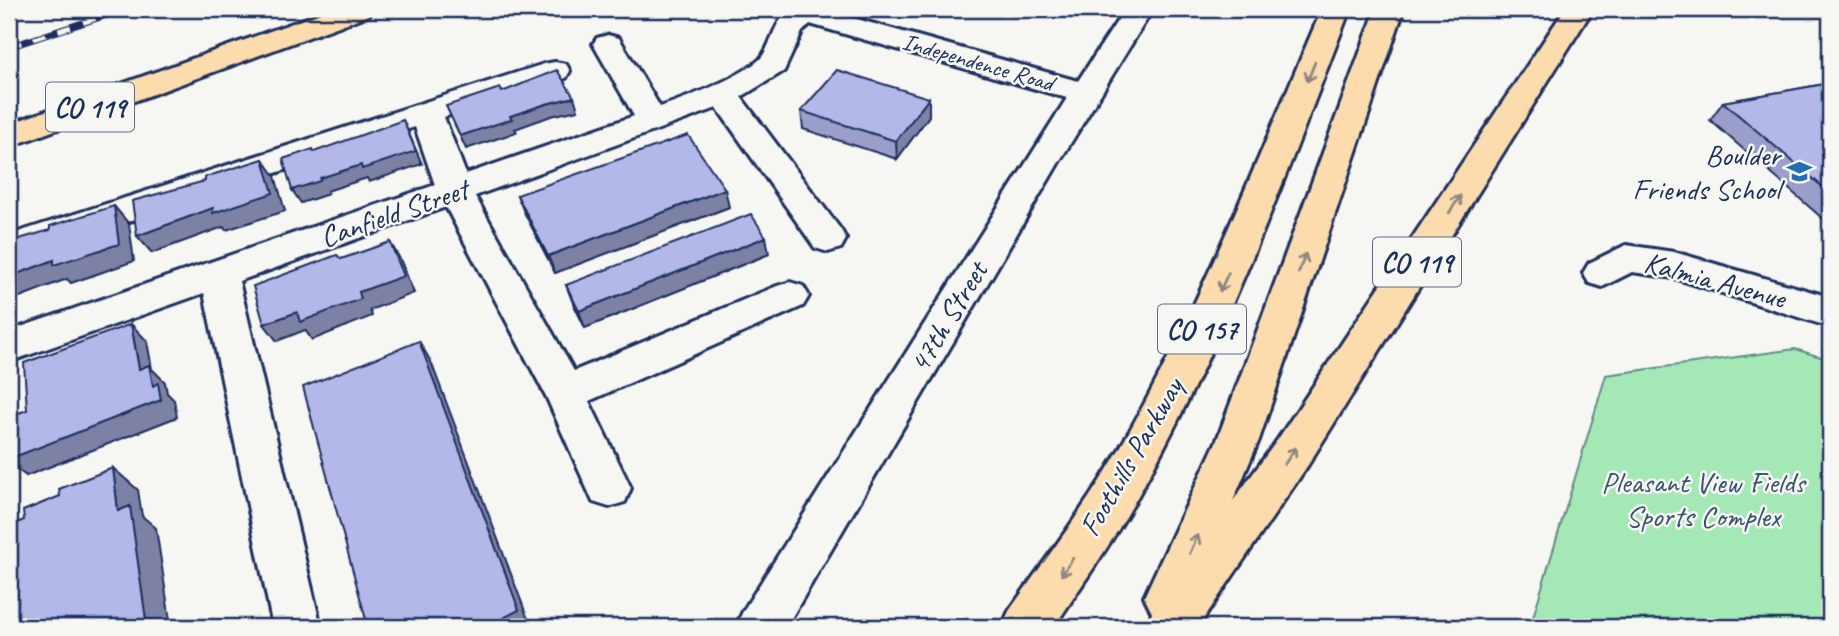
<svg xmlns="http://www.w3.org/2000/svg" width="1839" height="636" font-family="Caveat,sans-serif">
  <rect width="100%" height="100%" fill="#f6f6f2"/>
  <filter id="ink" filterUnits="userSpaceOnUse"><feTurbulence type="fractalNoise" baseFrequency=".0143" numOctaves="2"/><feDisplacementMap in="SourceGraphic" scale="14" xChannelSelector="R" yChannelSelector="G"/><feConvolveMatrix kernelMatrix="1 2 1 2 8 2 1 2 1" color-interpolation-filters="sRGB"/></filter>
  <g filter="url(#ink)">
    <path fill="#a4e9b5" stroke="#608c8a" stroke-width="2" d="M1795 349 1830 360V627H1530L1606 375Z"/>
    <g fill="none" stroke-linecap="round" stroke-linejoin="round">
      <defs>
        <path id="minor" d="M776 9H821L1078 81 1125 9H1153L1059 162 786 627H736L743 611 1067 98 810 24 802 32 784 71 741 97 841 230 846 239 841 248 828 252 815 248 717 108 475 196 574 371 777 286 790 282 803 286 809 296 803 306 589 401 631 488 625 502 609 507 593 502 546 396 446 207 239 281 321 627H273L204 293 9 362V331L435 185 415 127 9 261V235L544 64 555 62 566 64 570 71 566 78 444 117 466 174 634 116 593 44 597 38 608 35 619 38 660 107C684 99 743 76 760 59 771 47 772 28 784 16Z
          M1626 245 1674 252 1830 297V327L1674 278 1632 272 1602 287 1589 283 1583 273 1589 263Z"/>
        <path id="highway" d="M332 9H373L369 15 9 147V124Z
          M1322 9H1350C1287 173 1225 340 1139 494 1114 540 1083 583 1054 627H1002L1009 611C1047 557 1087 505 1120 448 1200 308 1258 157 1322 9Z
          M1376 9H1404L1259 440 1233 501 1278 439 1565 9H1593L1308 465 1198 627H1146L1152 613 1144 597 1217 440Z"/>
      </defs>
      <use href="#minor" stroke="#1b2f5e" stroke-width="6"/>
      <use href="#highway" stroke="#1b2f5e" stroke-width="6"/>
      <use href="#minor" fill="#f6f6f2" fill-rule="evenodd"/>
      <use href="#highway" fill="#fcdcac" fill-rule="evenodd"/>
      <defs>
        <path id="rail" d="M9 47 125 9"/>
      </defs>
      <use href="#rail" stroke="#1b2f5e" stroke-width="7"/>
      <use href="#rail" stroke="#f6f6f2" stroke-width="4.5" stroke-dasharray="13" stroke-linecap="butt"/>
    </g>
    <path fill="#9a9ec8" stroke="#1b2f5e" stroke-width="2" d="M1830 83V225L1710 120 1723 102Z
      M929 98V116L897 159 803 129 801 111Z
      M517 195 729 207 555 273 524 212Z
      M769 254 585 328 573 303 566 285Z"/>
    <path fill="#7d81a3" stroke="#1b2f5e" stroke-width="2" d="M574 97 578 110 551 116 515 129 517 132 466 149 460 136 510 116 546 104Z
      M929 98V116L897 159 896 141Z
      M403 120 422 164 369 182 367 178 327 191 328 194 301 203 292 190 320 178Z
      M263 159 275 176 285 211 226 230 223 227 152 253 137 236 213 208Z
      M725 189 729 207 555 273 548 256Z
      M114 206 129 224 134 261 71 283 67 279 9 301V277Z
      M766 237 769 254 585 328 579 311Z
      M390 242 400 259 414 293 370 310 372 316 312 340 305 330 277 341 264 324 297 312 359 292Z
      M131 324 147 341 152 369 165 382 167 393 174 400 177 417 26 476 9 463V459L153 386 139 369Z
      M419 341 431 362 531 627H485Z
      M113 468 138 490 142 516 156 528 171 627H147L118 511Z"/>
    <path fill="#b3b8e9" stroke="#1b2f5e" stroke-width="2" d="M557 70 574 97 546 104 510 116 512 119 460 136 446 106 500 88 502 92Z
      M837 70 929 98 896 141 801 111Z
      M1830 83V193L1723 102Z
      M403 120 416 151 362 169 361 165 320 178V181L292 190 283 159 313 149 314 152Z
      M688 135 725 189 548 256 517 195Z
      M263 159 273 193 213 213V208L137 236 132 201 205 181V177Z
      M114 206 119 244 54 265V260L9 277V242L50 230V226Z
      M751 214 766 237 579 311 566 285Z
      M390 242 404 276 359 292 361 299 300 322 297 312 264 324 253 286 337 255 341 259Z
      M131 324 139 369 149 365 153 386 158 383 161 400 9 459V440L12 439 10 416 27 410 24 363Z
      M419 341 519 610 485 627H368L303 387Z
      M113 468 118 511 130 506 147 627H9V526L24 520 23 511 60 496 59 489Z"/>
    <defs><path id="oneway-shaft" d="M-6 0H5M1.5-3L5.5 0L1.5 3" fill="none" stroke-width="1.6" stroke-linecap="round" stroke-linejoin="round" transform="scale(1.75)"/></defs>
    <g stroke="#8c8685">
      <use href="#oneway-shaft" transform="translate(1311 72) rotate(112)"/>
      <use href="#oneway-shaft" transform="translate(1455 204) rotate(-57)"/>
      <use href="#oneway-shaft" transform="translate(1302 263) rotate(-70)"/>
      <use href="#oneway-shaft" transform="translate(1224 282) rotate(115)"/>
      <use href="#oneway-shaft" transform="translate(1290 456) rotate(-56)"/>
      <use href="#oneway-shaft" transform="translate(1194 544) rotate(-66)"/>
      <use href="#oneway-shaft" transform="translate(1067 567) rotate(124)"/>
    </g>
  </g>
  <defs>
    <symbol id="school-bare" viewBox="-9 -9 18 18"><path d="M0-5L7-2L0 1L-7-2ZM-4 1L0 2.5L4 1V4Q0 6-4 4Z" fill="#1f6fb2" stroke="#f6f6f2" stroke-width="2.5" paint-order="stroke"/></symbol>
  </defs>
  <g fill-rule="evenodd">
    <use href="#school-bare" x="1782" y="154" width="35" height="35"/>
  </g>
  <g text-anchor="middle" dominant-baseline="central" stroke-width="5" stroke-linejoin="round" paint-order="stroke">
    <g font-size="24" fill="#1b2f5e" stroke="#f6f6f2">
      <text transform="translate(978 62) rotate(16)">Independence Road</text>
    </g>
    <g fill="#f6f6f2" stroke="#5d6b8a" stroke-width="2">
      <rect x="46" y="82.5" width="88" height="49" rx="5"/>
      <rect x="1373" y="237.5" width="88" height="49" rx="5"/>
      <rect x="1158" y="304.5" width="88" height="49" rx="5"/>
    </g>
    <g font-size="28" font-weight="bold" fill="#1b2f5e">
      <text x="90" y="107">CO 119</text>
      <text x="1417" y="262">CO 119</text>
      <text x="1202" y="329">CO 157</text>
    </g>
    <g font-size="30" fill="#1b2f5e" stroke="#f6f6f2" text-anchor="end">
      <text x="1780" y="155">Boulder<tspan x="1780" dy="34">Friends School</tspan></text>
    </g>
    <g font-size="30" fill="#1b2f5e" stroke="#f6f6f2">
      <text transform="translate(394 213) rotate(-19)">Canfield Street</text>
      <text transform="translate(1715 280) rotate(15)">Kalmia Avenue</text>
      <text transform="translate(948 317) rotate(-59)">47th Street</text>
      <text transform="translate(1131 457) rotate(-60)">Foothills Parkway</text>
    </g>
    <g font-size="30" fill="#36546f" stroke="#f6f6f2">
      <text x="1703" y="482">Pleasant View Fields<tspan x="1703" dy="34">Sports Complex</tspan></text>
    </g>
  </g>
  <rect width="1839" height="636" fill="none" stroke="#f6f6f2" stroke-width="35"/>
  <rect x="18" y="18" width="1804" height="601" fill="none" stroke="#1b2f5e" stroke-width="2.5" filter="url(#ink)"/>
</svg>
